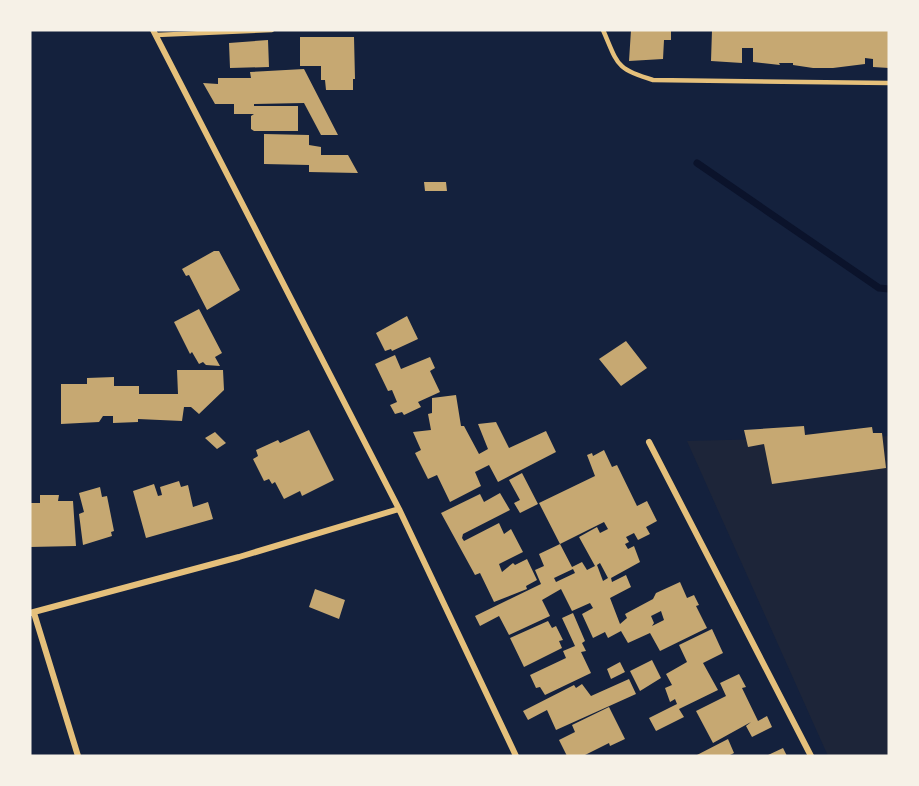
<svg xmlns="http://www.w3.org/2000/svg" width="919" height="786" font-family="Overpass,sans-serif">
  <rect width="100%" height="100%" fill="#14213d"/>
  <path fill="#1d2539" d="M889 436V756H828L687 441Z"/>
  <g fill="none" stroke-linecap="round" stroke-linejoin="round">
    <path stroke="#0b132b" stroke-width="7" d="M697 163 879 288 889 289"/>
  </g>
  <path fill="#c6a872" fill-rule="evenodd" d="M631 30H671V40H664L663 59 629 61Z
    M712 30H889V68L873 67V59L865 58V64L833 68H813L793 65V63H779L780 65 753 62V48H742V63L711 61Z
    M300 37H354L355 79H353V90H326L325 80H321V66H300Z
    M268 40 269 67 230 68 229 43Z
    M304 69 338 135H321L304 103 254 104V106H298V131H254L251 129V116L254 114H234V104H215L203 83 218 84V78H251L250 72Z
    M264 134 309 135V145L321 147V155H348L358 173 309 172V165L264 164Z
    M424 182H446L447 191H425Z
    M214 251H219L240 290 207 310 189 275 186 276 182 269Z
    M199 309 222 353 215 357 220 366 206 365 203 362 199 364 192 352 190 354 174 322Z
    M407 316 418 339 392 351 391 349 385 351 376 333Z
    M626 341 647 368 621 386 599 359Z
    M395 355 401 369 430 357 435 368 430 371 440 392 418 402 421 407 404 415 402 412 395 414 390 405 397 402 392 390 388 391 375 364Z
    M177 370H223L224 390 199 414 191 407H184L182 421 138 419V422L113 423V416H103L99 422 61 424V384H87V378L114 377V386H139V394H178Z
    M456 395 461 426H464L479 454 488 449 478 424 496 422 509 448 546 431 556 452 498 482 489 465 475 472 481 486 450 502 437 475 428 479 415 453 421 450 413 432 431 430 428 414 432 413V398Z
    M804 426 805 435 872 427 873 433H882L886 468 772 484 764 444 748 447 744 430Z
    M309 430 334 480 302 496 300 491 284 499 275 482 272 484 269 479 264 481 253 459 258 456 256 450 278 440 280 443Z
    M215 432 226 443 217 449 205 438Z
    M604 450 612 467 617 465 637 506 647 501 657 521 646 527 650 534 638 540 634 533 626 537 629 542 625 544 628 549 634 546 640 562 611 578 612 582 626 575 631 587 610 598 620 624 627 618 625 614 653 599 656 593 680 582 687 598 694 595 699 605 696 606 707 628 660 651 650 633 628 643 621 631 608 638 605 632 593 638 582 614 593 608 590 603 572 611 561 589 542 600 550 616 509 635 499 616 480 626 475 616 541 584 535 570 544 566 539 554 560 544 572 567 582 562 587 570 595 566 579 537 597 527 600 533 608 529 604 522 560 544 539 503 595 476 587 455 592 453 593 456ZM600 563 608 578 603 581 597 565ZM573 569 575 573 556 582 554 578ZM661 611 664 620 652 626 654 623 651 616Z
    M522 473 538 504 520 513 514 503 520 500 509 480Z
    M179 481 181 487 188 485 193 507 208 502 213 519 146 538 133 491 154 484 158 496 162 495 160 487Z
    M100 487 102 497 107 496 114 531 111 532 112 536 83 545 79 514 84 512 79 493Z
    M500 493 510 510 463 534 462 538 464 541 499 523 504 534 511 529 523 552 499 564 502 572 513 563 515 565 527 559 537 580 526 586 527 589 494 602 480 573 475 575 441 513 480 494 484 502Z
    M40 495H59L58 501H73L76 546 30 547V503H40Z
    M315 589 345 600 339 619 309 607Z
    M573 613 585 641 582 643 586 651 581 652 591 673 545 695 540 687 536 688 530 675 566 658 563 651 575 646 562 618Z
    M548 621 552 628 556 626 563 640 559 641 562 648 524 667 510 638Z
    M712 629 723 653 703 663 718 690 679 709 684 717 656 731 649 718 677 704 675 699 670 702 665 688 672 685 666 674 687 662 679 645Z
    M652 660 661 678 640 691 630 671Z
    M620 662 625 672 611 679 607 669Z
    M739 674 746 687 742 688 758 721 767 716 772 727 752 737 746 726 751 722 713 743 696 711 726 696 720 683Z
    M629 679 636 694 556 730 547 710 528 720 523 711 574 685 576 688 582 684 591 696Z
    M609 707 625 739 610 746 609 743 583 756H567L559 740 575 732 572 725Z
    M728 739 734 753 728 756H695Z
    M783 748 787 756H766Z"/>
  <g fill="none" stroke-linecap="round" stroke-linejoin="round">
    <path stroke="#e5c07b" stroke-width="4.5" d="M603 30C618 64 615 69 653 80L889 83
      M156 35 272 30"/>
    <path stroke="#e5c07b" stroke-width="6" d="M153 30 399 509 516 756
      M649 442 811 756
      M30 613 239 557 399 509
      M34 613 78 756"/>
  </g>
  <rect width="919" height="786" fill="none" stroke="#f6f1e7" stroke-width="63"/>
</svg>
